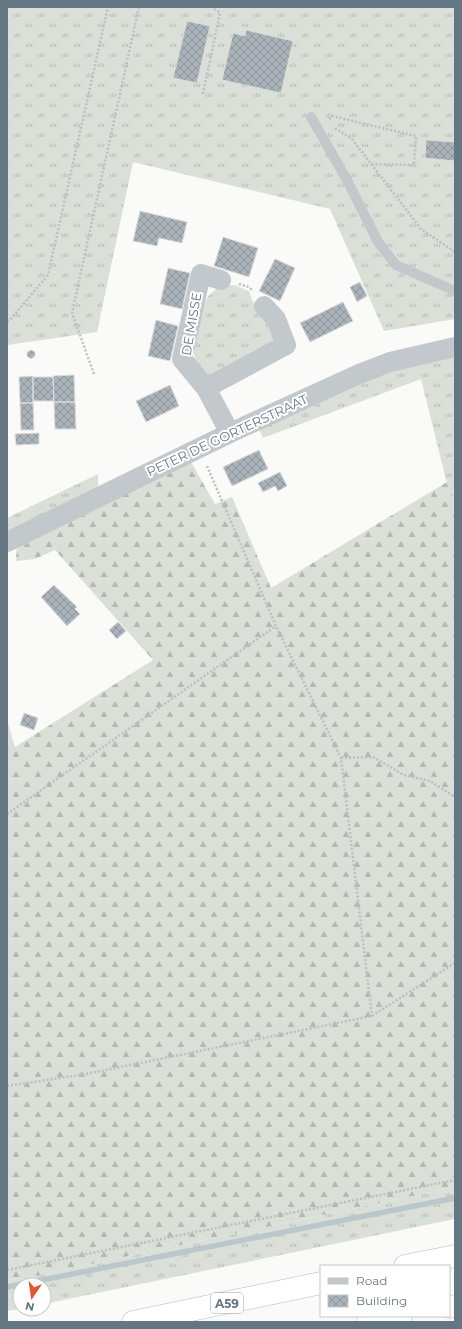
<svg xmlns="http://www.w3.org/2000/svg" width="462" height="1329" font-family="Montserrat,sans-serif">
  <defs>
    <pattern id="grass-tufts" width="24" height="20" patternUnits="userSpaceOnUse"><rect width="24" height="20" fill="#dadfd7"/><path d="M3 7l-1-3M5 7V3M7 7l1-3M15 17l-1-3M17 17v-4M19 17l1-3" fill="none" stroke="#b4b9b4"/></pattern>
    <pattern id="forest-firs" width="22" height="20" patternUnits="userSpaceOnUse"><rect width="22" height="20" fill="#dadfd7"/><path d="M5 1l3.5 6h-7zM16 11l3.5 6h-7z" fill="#b4b9b4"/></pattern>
    <pattern id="building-cross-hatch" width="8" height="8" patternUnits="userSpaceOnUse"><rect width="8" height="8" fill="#aab3b9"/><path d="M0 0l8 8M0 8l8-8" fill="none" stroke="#8e969c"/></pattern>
  </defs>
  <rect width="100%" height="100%" fill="#fafaf8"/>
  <path fill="url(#grass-tufts)" d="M7 7H455V319L384 331 330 209 133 162 97 332 7 345Z
    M234 285 249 291 252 300 275 337 274 344 212 379 196 363 192 345 201 310 208 296 220 286Z
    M455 354V516L421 379 263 438 258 426 364 379Z
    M98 474V488L7 534V518Z
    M455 1187V1219L44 1304V1285H20V1309L7 1311V1280L25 1278Z"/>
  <path fill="url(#forest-firs)" d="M191 462 215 504 232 497 271 588 447 482 455 516V1187L25 1278 7 1280V720L15 747 153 660 55 550 35 559 16 561 17 544Z"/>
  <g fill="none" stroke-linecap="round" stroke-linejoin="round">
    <path stroke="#bbc7cb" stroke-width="5.5" d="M7 1287 455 1198"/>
  </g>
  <path fill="url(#building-cross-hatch)" stroke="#dcdcda" d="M187 21 210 26 197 83 173 78Z
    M246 30 293 41 281 93 222 80 233 33 245 36Z
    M426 140 455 142V161L425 158Z
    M140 211 187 222 182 243 159 238 157 246 133 241Z
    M223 237 258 248 249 277 214 266Z
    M275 259 295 268 280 301 259 291Z
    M168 268 190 273 182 309 160 304Z
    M360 282 367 296 357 302 350 287Z
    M343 302 353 321 310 342 300 323Z
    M156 320 178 326 170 361 148 356Z
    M31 350 35 352V356L31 359 27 356V352Z
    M74 375 75 402H54L53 376Z
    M33 376V403H20L19 377Z
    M33 377H53L54 401H33Z
    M170 385 179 406 146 422 136 401Z
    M54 402H75L76 429H55Z
    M20 403H33L34 430H21Z
    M39 433V444L16 445 15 434Z
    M259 450 268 469 232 486 223 467Z
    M280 472 287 486 278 491 275 486 263 492 258 483Z
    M54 585 77 607 75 609 80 614 67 626 41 597Z
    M118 622 126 631 117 639 109 630Z
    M24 713 38 718 34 730 20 725Z"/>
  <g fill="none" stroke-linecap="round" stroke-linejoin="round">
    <defs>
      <path id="motorway" d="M405 1266 455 1256
        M449 1307 455 1306
        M133 1322 321 1283
        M368 1322 401 1316"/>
    </defs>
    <use href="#motorway" stroke="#b4b9bd" stroke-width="23"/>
    <path stroke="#bbbfc2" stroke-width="2.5" stroke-dasharray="2 2" stroke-linecap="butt" d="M203 94 220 13 212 7
      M329 119 332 116 416 136 414 165 370 164
      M335 128 352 139 421 229 455 252
      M239 284 249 287 253 291
      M7 321 10 320 48 275 108 7
      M94 374 72 313 139 7
      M207 466 276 626 341 758 372 1016
      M341 758 373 757 404 775 430 781 455 797
      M7 814 276 626
      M7 1086 86 1074 372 1016 455 963
      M7 1270 455 1180"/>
    <path stroke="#c3c8cc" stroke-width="10" d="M311 117 347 180 378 242 396 265 455 291"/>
    <path stroke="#c3c8cc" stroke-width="20" d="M221 280 201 274 182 359 206 388 230 433
      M206 388 286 345 276 319 264 306
      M7 542 230 433 359 374 390 362 455 347"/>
    <use href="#motorway" stroke="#fff" stroke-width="22"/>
  </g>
  <g text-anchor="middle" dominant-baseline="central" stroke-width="4" stroke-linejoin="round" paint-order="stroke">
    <rect fill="#fff" stroke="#939fa8" stroke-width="1" x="211" y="1293" width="32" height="20" rx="3"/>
    <g font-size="12" font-weight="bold" fill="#657683">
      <text x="227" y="1303">A59</text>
    </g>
    <g font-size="13" fill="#657683" stroke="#fff">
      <text transform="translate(191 324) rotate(-80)">DE MISSE</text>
      <text transform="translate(227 435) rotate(-25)">PETER DE GORTERSTRAAT</text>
    </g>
  </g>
  <rect width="462" height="1329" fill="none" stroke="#657683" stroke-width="16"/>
  <rect x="320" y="1265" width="130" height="52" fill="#ffffff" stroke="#c1c8cd"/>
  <rect x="328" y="1278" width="20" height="6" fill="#c3c8cc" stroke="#c1c8cd"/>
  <text x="356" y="1285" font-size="12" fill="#657683">Road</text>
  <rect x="328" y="1295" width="20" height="12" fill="url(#building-cross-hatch)" stroke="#c1c8cd"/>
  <text x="356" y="1305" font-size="12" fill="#657683">Building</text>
  <g transform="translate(32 1297) rotate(193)"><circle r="19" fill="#ffffff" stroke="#c1c8cd"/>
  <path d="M0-3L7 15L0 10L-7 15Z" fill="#e4572e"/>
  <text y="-6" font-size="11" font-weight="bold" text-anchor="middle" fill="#657683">N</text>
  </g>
</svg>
